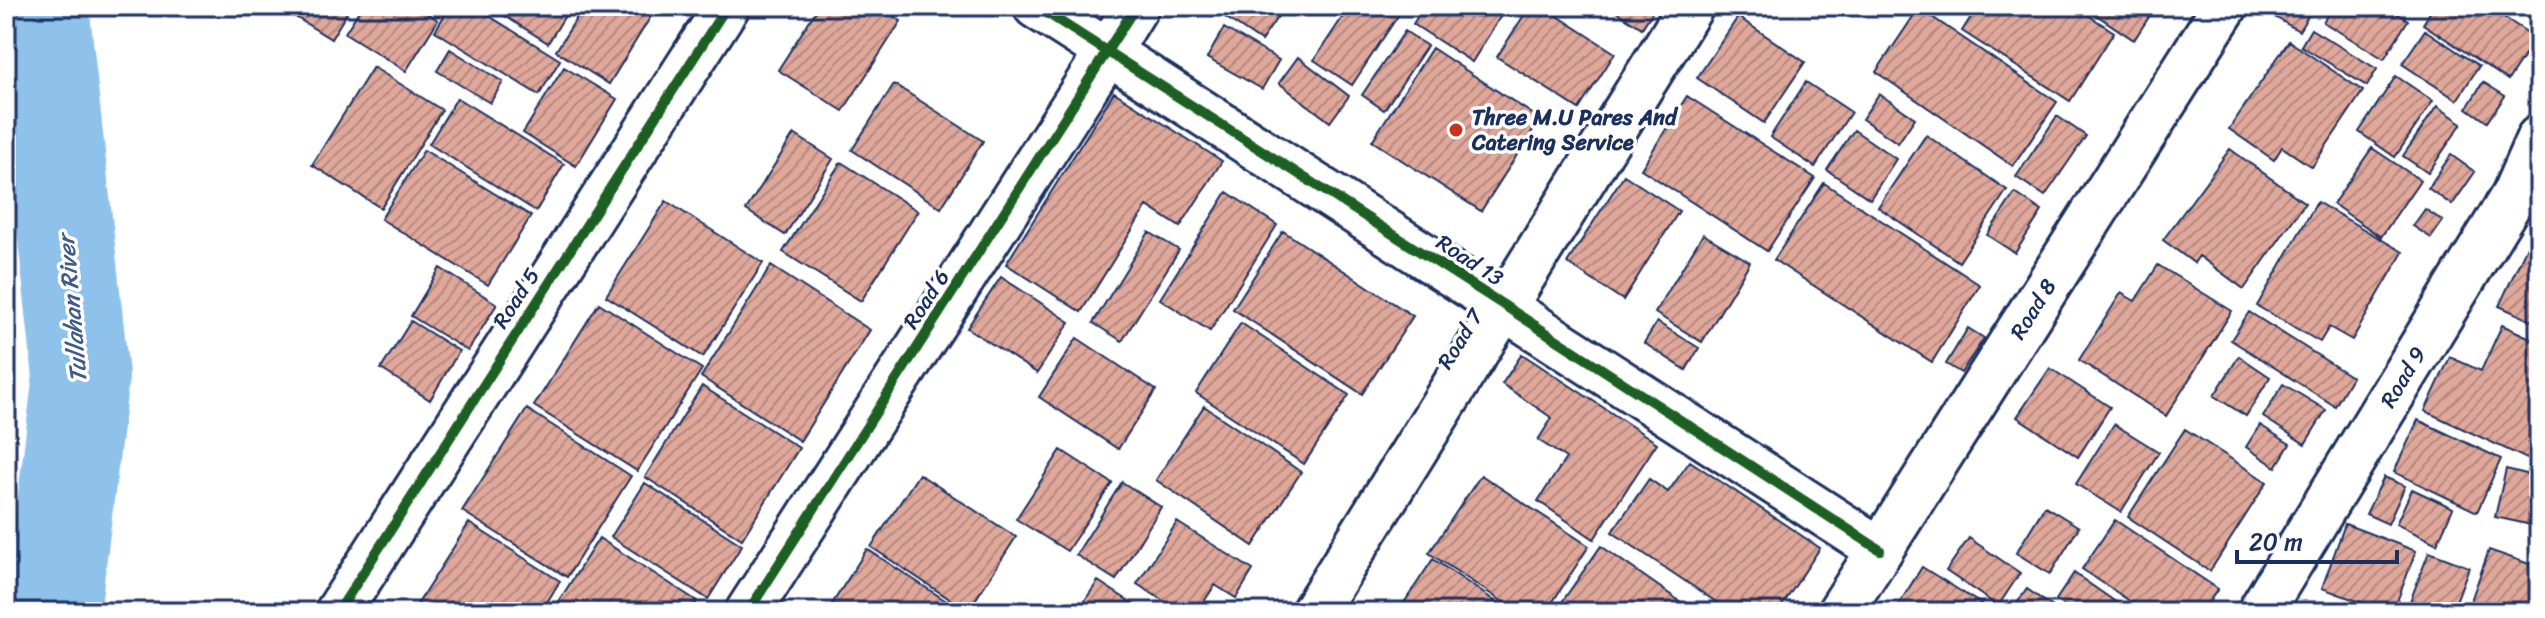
<svg xmlns="http://www.w3.org/2000/svg" width="2545" height="618" font-family="Sriracha,sans-serif">
  <defs>
    <pattern id="building-hatch" width="6" height="6" patternUnits="userSpaceOnUse" patternTransform="scale(2)"><rect width="6" height="6" fill="#e0a89a"/><path d="M-1 1l2-2M0 6l6-6M5 7l2-2" fill="none" stroke="#b58981"/></pattern>
  </defs>
  <rect width="100%" height="100%" fill="#fff"/>
  <filter id="ink" filterUnits="userSpaceOnUse"><feTurbulence type="fractalNoise" baseFrequency=".0125" numOctaves="2"/><feDisplacementMap in="SourceGraphic" scale="16" xChannelSelector="R" yChannelSelector="G"/><feConvolveMatrix kernelMatrix="1 2 1 2 8 2 1 2 1" color-interpolation-filters="sRGB"/></filter>
  <g filter="url(#ink)">
    <g fill="none" stroke-linecap="round" stroke-linejoin="round">
      <path stroke="#8fc2eb" stroke-width="96" d="M41 6 81 376 52 612"/>
    </g>
    <path fill="url(#building-hatch)" stroke="#1b2f5e" stroke-width="2" d="M278 6H351L331 39Z
      M362 6H415L438 20 406 71 345 33Z
      M450 6H473L560 60 539 95 435 31Z
      M489 6H571L548 43Z
      M584 6H642L653 13 609 84 556 51Z
      M819 6H878L901 21 843 111 778 70Z
      M1219 6H1285L1261 41 1216 11Z
      M1350 6H1400L1403 8 1352 85 1314 60Z
      M1424 6H1507L1472 62 1413 24Z
      M1530 6H1542L1615 53 1579 109 1497 57Z
      M1619 6H1656L1642 28 1615 11Z
      M1978 6H2074L2114 32 2070 101 1962 31Z
      M2083 6H2156L2134 40Z
      M2272 6H2314L2299 31 2268 13Z
      M2333 6H2385L2408 20 2384 59 2323 22Z
      M2434 6H2513L2505 18 2536 38 2508 80 2423 24Z
      M1919 8 2057 102 2013 166 1876 72Z
      M1738 17 1805 62 1764 123 1697 78Z
      M1224 28 1279 60 1262 89 1207 58Z
      M2311 29 2377 69 2367 86 2301 46Z
      M2425 30 2479 66 2457 100 2402 64Z
      M1405 31 1427 46 1384 110 1362 95Z
      M2289 41 2363 91 2312 167 2282 147 2274 160 2229 129Z
      M1432 48 1540 119 1481 211 1372 141Z
      M450 49 503 82 490 103 437 71Z
      M1298 57 1349 96 1330 122 1279 83Z
      M373 67 442 110 381 208 312 165Z
      M564 67 617 99 576 166 523 133Z
      M2396 76 2433 101 2395 157 2359 132Z
      M1806 82 1851 112 1815 167 1770 137Z
      M2483 82 2505 96 2487 122 2467 108Z
      M894 84 983 141 941 208 852 150Z
      M1114 92 1222 161 1180 227 1147 206 1081 312 1006 264Z
      M1879 94 1915 118 1898 143 1862 119Z
      M1687 96 1815 178 1767 251 1641 169Z
      M457 98 564 164 536 211 429 144Z
      M2437 106 2462 123 2428 173 2403 156Z
      M2057 116 2086 136 2045 196 2016 177Z
      M1854 130 1896 159 1870 199 1827 170Z
      M794 134 833 159 785 235 746 210Z
      M1926 135 2007 190 1959 262 1878 207Z
      M2372 148 2420 180 2381 237 2333 204Z
      M2230 149 2305 203 2244 289 2199 256 2194 263 2163 240Z
      M424 150 531 216 488 285 381 219Z
      M2451 155 2475 172 2452 205 2428 188Z
      M841 162 918 211 861 301 783 252Z
      M1624 175 1679 211 1623 300 1567 263Z
      M1824 183 1980 285 1932 362 1774 260Z
      M1227 192 1277 225 1210 331 1160 299Z
      M2015 193 2042 211 2015 253 1987 235Z
      M666 201 763 263 703 357 606 296Z
      M2317 202 2403 252 2352 340 2329 327 2320 342 2257 306Z
      M2425 209 2443 221 2431 238 2413 226Z
      M2539 221V324L2499 306Z
      M1283 231 1413 316 1362 394 1233 309Z
      M1149 232 1179 250 1122 341 1093 323Z
      M1703 234 1750 262 1702 342 1655 313Z
      M2158 265 2232 311 2166 416 2079 360 2121 293 2135 301Z
      M771 266 870 330 800 441 701 377Z
      M440 268 497 304 468 351 411 316Z
      M1001 277 1070 322 1037 373 967 328Z
      M599 303 702 369 637 471 534 406Z
      M2249 312 2352 377 2335 406 2231 340Z
      M411 321 459 351 430 400 381 369Z
      M1657 322 1699 348 1686 370 1644 343Z
      M1241 323 1349 395 1304 464 1196 393Z
      M2502 325 2539 342V433L2527 459 2425 411 2450 357 2481 371Z
      M1968 328 1984 338 1961 373 1946 364Z
      M1077 338 1156 390 1118 449 1039 397Z
      M1522 354 1657 443 1594 539 1538 501 1566 458 1538 440 1552 418 1502 384Z
      M2239 356 2270 377 2246 416 2214 396Z
      M2050 368 2110 407 2078 457 2017 417Z
      M2283 384 2326 410 2305 444 2263 417Z
      M702 386 799 448 742 539 645 477Z
      M1204 406 1301 472 1253 546 1156 480Z
      M527 409 631 476 567 577 462 511Z
      M2418 420 2501 459 2477 512 2394 472Z
      M2114 424 2159 452 2121 512 2076 484Z
      M2260 425 2290 444 2276 467 2246 447Z
      M2185 429 2267 482 2210 571 2128 517Z
      M1061 450 1112 483 1067 551 1016 519Z
      M1690 461 1820 548 1778 612H1731L1612 532 1649 479 1668 492Z
      M2506 469 2539 477V514L2536 526 2495 517Z
      M919 474 1016 537 968 611 871 547Z
      M1481 475 1589 546 1546 612H1518L1429 553Z
      M2384 477 2405 486 2388 524 2366 514Z
      M1122 482 1161 507 1116 580 1076 555Z
      M645 483 742 545 708 599 611 537Z
      M2412 489 2453 508 2437 544 2396 524Z
      M2045 506 2079 527 2050 574 2016 553Z
      M2115 520 2218 589 2202 612H2146L2082 569Z
      M1177 522 1253 570 1236 598 1215 585 1197 612H1181L1137 584Z
      M469 523 560 581 541 612H428L417 605Z
      M2345 524 2416 551 2393 612H2387L2322 588Z
      M2539 535V612H2467L2489 550 2532 565Z
      M599 538 697 601 691 612H552Z
      M1969 538 2020 573 1998 606 1946 571Z
      M1601 546 1695 612H1555Z
      M867 549 963 612H827Z
      M2429 552 2469 567 2452 612H2406Z
      M1433 559 1511 612H1398Z
      M1922 567 1986 607 1983 612H1894Z
      M2074 573 2130 612H2074L2056 600Z
      M1098 581 1146 612H1077Z
      M2027 589 2060 612H2011Z"/>
    <g fill="none" stroke-linecap="round" stroke-linejoin="round">
      <defs>
        <path id="street" d="M1880 550 2225 6
          M338 612 727 6
          M748 612 1108 52 1036 6
          M1314 612 1691 6
          M2260 612 2514 195 2539 138"/>
        <path id="secondary" d="M1136 6 1108 52 1880 550 1840 612"/>
      </defs>
      <use href="#street" stroke="#1b2f5e" stroke-width="50"/>
      <use href="#secondary" stroke="#1b2f5e" stroke-width="50"/>
      <use href="#street" stroke="#fff" stroke-width="44"/>
      <use href="#secondary" stroke="#fff" stroke-width="44"/>
      <defs>
        <path id="cycleway" d="M1036 6 1505 306 1880 550
          M338 612 727 6
          M748 612 1136 6"/>
      </defs>
      <use href="#cycleway" stroke="#fff" stroke-width="15"/>
      <use href="#cycleway" stroke="#1b5e20" stroke-width="10"/>
    </g>
  </g>
  <circle fill="#c8321e" stroke="#fff" stroke-width="3" cx="1456" cy="130" r="8"/>
  <g text-anchor="middle" dominant-baseline="central" stroke-width="7" stroke-linejoin="round" paint-order="stroke">
    <g font-size="22" font-weight="bold" fill="#1b2f5e" stroke="#fff" text-anchor="start">
      <text x="1472" y="117">Three M.U Pares And<tspan x="1472" dy="25">Catering Service</tspan></text>
    </g>
    <g font-size="22" fill="#1b2f5e" stroke="#fff">
      <text transform="translate(1470 260) rotate(33)">Road 13</text>
      <text transform="translate(516 298) rotate(-57)">Road 5</text>
      <text transform="translate(926 299) rotate(-57)">Road 6</text>
      <text transform="translate(2033 309) rotate(-58)">Road 8</text>
      <text transform="translate(1460 339) rotate(-58)">Road 7</text>
      <text transform="translate(2403 377) rotate(-59)">Road 9</text>
    </g>
    <g font-size="24" font-style="italic" fill="#3e5b88" stroke="#fff">
      <text transform="translate(72 309) rotate(-95)">Tullahan River</text>
    </g>
  </g>
  <rect width="2545" height="618" fill="none" stroke="#fff" stroke-width="32"/>
  <rect x="16" y="16" width="2513" height="586" fill="none" stroke="#1b2f5e" stroke-width="3" filter="url(#ink)"/>
  <path d="M2237 550v12h160v-12" fill="none" stroke="#1b2f5e" stroke-width="4"/>
  <text x="2249" y="550" font-size="24" fill="#1b2f5e" stroke="#ffffff" stroke-width="6" paint-order="stroke">20 m</text>
</svg>
